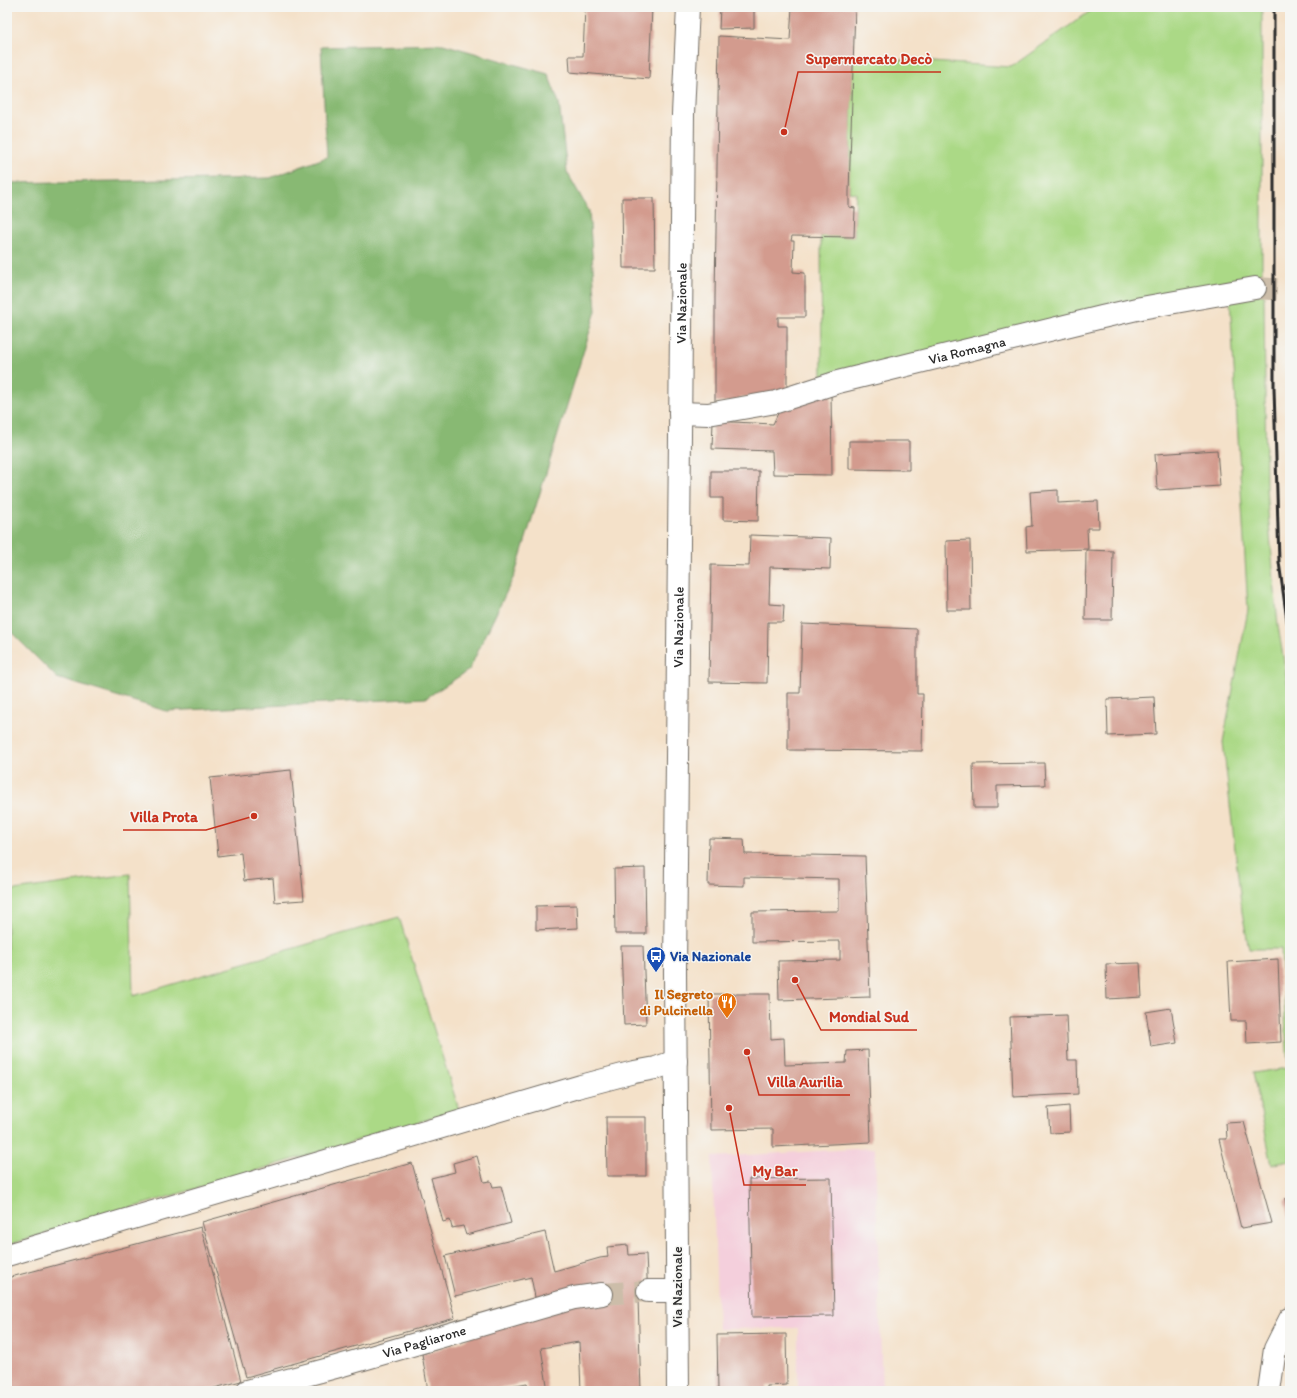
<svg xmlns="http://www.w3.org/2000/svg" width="1297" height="1398" font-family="Itim,sans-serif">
  <rect width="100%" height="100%" fill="#f6f6f2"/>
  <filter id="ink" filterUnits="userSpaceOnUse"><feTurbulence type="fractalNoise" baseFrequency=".025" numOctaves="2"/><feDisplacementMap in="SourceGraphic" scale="8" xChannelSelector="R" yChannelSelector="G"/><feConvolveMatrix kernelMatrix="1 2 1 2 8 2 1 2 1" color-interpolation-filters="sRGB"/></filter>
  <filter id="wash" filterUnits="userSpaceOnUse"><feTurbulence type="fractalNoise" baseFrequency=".012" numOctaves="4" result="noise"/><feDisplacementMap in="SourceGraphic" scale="16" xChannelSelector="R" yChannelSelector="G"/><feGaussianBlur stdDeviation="0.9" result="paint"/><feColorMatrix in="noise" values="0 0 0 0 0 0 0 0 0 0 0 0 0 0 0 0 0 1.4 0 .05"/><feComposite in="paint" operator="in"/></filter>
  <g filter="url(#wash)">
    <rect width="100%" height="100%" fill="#f4e1c9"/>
    <path fill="#f4cfdc" d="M875 1148 882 1391H798V1328L718 1329 712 1157Z"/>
    <path fill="#abd986" stroke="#6b8258" d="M1096 7H1262V274L1124 303 822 380 821 236 854 237 856 193 849 192 853 57 1011 67Z
      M1264 294 1266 489 1278 626 1290 699V1160L1272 1165 1253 1073 1288 1068 1281 949H1249L1242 912 1223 742 1248 610 1230 299Z
      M130 874 133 996 399 917 459 1110 7 1245V891Z"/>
    <path fill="#88b973" stroke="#5a724f" d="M443 44 548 74 559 103 567 172 589 211 596 311 515 574 469 670 426 698 166 711 57 678 7 628V183L270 178 327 157 321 47Z"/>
    <g id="blocks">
      <path fill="#d39b8e" d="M585 7H652L649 79 570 72 569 56H583Z
        M720 7H754V28L719 29Z
        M792 7H855L849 192V207L855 208 854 237 792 236 791 241H794L793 272 805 273V317H778V326H787V391L771 397H740V402H715V297L719 36 790 40Z
        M622 198H654L655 268H623Z
        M831 392 832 475 773 474 772 451 712 449 713 421 773 424 781 407Z
        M849 441H909V470L849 469Z
        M1217 450 1220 486 1157 490 1155 454Z
        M711 471H759L758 521 723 520V498H711Z
        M1058 490V503L1098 501 1099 528H1087L1088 549 1027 551 1026 527 1032 526 1030 492Z
        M750 535 831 538 830 569 770 567 769 604 784 605 783 622H768L767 683 709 682 711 565 749 566Z
        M970 540 971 610H947L946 541Z
        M1086 550 1113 551 1112 620H1085Z
        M802 624 917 629V694H923L922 751 788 750V693H800Z
        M1154 697 1156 734 1108 736 1107 699Z
        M1044 763 1045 785 997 786V808H974L973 764Z
        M291 770 304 900 275 902 273 878 244 881 241 853 218 856 210 778Z
        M709 838 744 839 745 854 865 856 870 997 779 1000 778 961 840 960V941L752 942V912L839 911V879L744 877V886L708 885Z
        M645 868 646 934H615L614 869Z
        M577 905 578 928 536 930V906Z
        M621 946H643L646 1024 624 1025Z
        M1278 959 1281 1042 1247 1044 1246 1021H1231L1228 962Z
        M1140 963 1142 997 1107 999 1106 964Z
        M709 994H770L771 1039 784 1038 785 1065 846 1063 847 1051 868 1050 871 1142 773 1147V1129L711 1130Z
        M1171 1008 1177 1043 1151 1047 1146 1012Z
        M1066 1015 1068 1060H1077L1078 1094 1013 1097 1010 1017Z
        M1069 1106 1070 1132 1050 1133 1048 1108Z
        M606 1117H646V1176H607Z
        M1244 1122 1272 1223 1241 1228 1219 1139H1227L1226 1123Z
        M477 1156 484 1182 491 1181 493 1187 501 1186 511 1223 466 1235 463 1226 452 1228 450 1220 443 1222 431 1178 455 1172 453 1163Z
        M412 1163 455 1318 246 1377 202 1222Z
        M831 1178 834 1316 752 1317 749 1179Z
        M1290 1198V1217H1289L1285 1199Z
        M201 1227 241 1381 203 1391H7V1278Z
        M545 1232 554 1271 600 1258 608 1257 607 1247 628 1245 629 1255 646 1254 648 1299H638L641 1391H581L579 1342 541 1348 548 1391H528L527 1383 482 1391H428L422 1354 458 1343 536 1302 531 1277 455 1296 445 1256Z
        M786 1334 787 1385 767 1386V1391H718L717 1335Z"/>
    </g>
  </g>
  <g filter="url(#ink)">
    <use href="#blocks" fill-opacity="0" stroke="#716b62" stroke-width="1"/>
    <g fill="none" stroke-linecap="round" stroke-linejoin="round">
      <path stroke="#ccbda9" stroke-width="22" stroke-dasharray="22 11" stroke-linecap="butt" d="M1255 288 1290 290
        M602 1294 648 1291"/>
      <defs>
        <g id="minor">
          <path id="s1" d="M680 413 708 414 776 402 838 382 1102 317 1141 308 1255 288"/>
          <path d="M7 1255 581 1086 634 1072 656 1068 676 1061"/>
          <path d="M648 1291H677"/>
          <path id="s2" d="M247 1391 336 1367 574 1298 602 1294"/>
          <path d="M1269 1391 1275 1349 1290 1319"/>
        </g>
        <g id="major">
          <path id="s3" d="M678 1391 675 972 683 114 688 7"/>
        </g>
      </defs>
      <use href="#minor" stroke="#716b62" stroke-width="24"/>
      <use href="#major" stroke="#716b62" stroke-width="24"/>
      <use href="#minor" stroke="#fff" stroke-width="22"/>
      <use href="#major" stroke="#fff" stroke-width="22"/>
      <path stroke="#2b2b2b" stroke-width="3" d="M1274 7V388L1279 562 1290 642
        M1290 7V19"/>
    </g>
  </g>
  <defs>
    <symbol id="bus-pin" viewBox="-11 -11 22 30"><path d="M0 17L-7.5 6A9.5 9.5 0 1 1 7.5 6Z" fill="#1a4fb4" stroke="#f6f6f2"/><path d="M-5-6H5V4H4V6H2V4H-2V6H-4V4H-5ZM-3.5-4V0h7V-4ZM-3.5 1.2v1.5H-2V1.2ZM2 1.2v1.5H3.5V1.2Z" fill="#fff"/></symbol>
    <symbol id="restaurant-pin" viewBox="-11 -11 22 30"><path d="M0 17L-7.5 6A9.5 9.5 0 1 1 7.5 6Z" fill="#e8710a" stroke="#f6f6f2"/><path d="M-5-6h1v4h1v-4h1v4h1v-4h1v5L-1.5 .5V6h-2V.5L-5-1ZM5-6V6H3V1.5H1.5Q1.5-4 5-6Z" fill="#fff"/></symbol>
  </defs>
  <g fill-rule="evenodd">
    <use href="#bus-pin" x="645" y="945" width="22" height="30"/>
    <use href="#restaurant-pin" x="716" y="991" width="22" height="30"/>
  </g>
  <g text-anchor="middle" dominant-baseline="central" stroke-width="3" stroke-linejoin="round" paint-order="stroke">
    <g font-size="14" fill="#2b2b2b" stroke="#f6f6f2">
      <text stroke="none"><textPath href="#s3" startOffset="1088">Via Nazionale</textPath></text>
      <text stroke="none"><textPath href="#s1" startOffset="295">Via Romagna</textPath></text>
      <text stroke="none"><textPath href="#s3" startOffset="764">Via Nazionale</textPath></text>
      <text transform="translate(677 1287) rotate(-90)">Via Nazionale</text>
      <text stroke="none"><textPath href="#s2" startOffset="184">Via Pagliarone</textPath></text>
    </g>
    <g font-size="14" font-weight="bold" fill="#164399" stroke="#f6f6f2" text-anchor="start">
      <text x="670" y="956">Via Nazionale</text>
    </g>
    <g font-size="14" font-weight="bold" fill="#c56008" stroke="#f6f6f2" text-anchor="end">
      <text x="713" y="994">Il Segreto<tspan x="713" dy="16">di Pulcinella</tspan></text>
    </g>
  </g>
  <path fill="none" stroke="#c8321e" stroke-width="1.5" d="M784 132L798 72H941M254 816L206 830H123M795 980L821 1030H917M747 1052L759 1095H850M729 1108L744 1185H806"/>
  <g fill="#c8321e" stroke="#f6f6f2" stroke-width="1.5">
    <circle cx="784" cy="132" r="4"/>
    <circle cx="254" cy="816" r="4"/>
    <circle cx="795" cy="980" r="4"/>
    <circle cx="747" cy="1052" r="4"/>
    <circle cx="729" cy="1108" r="4"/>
  </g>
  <g font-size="15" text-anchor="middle" font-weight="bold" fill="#c8321e" stroke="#f6f6f2" stroke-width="3" stroke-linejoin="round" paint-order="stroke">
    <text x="869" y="64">Supermercato Decò</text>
    <text x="164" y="822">Villa Prota</text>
    <text x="869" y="1022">Mondial Sud</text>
    <text x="805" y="1087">Villa Aurilia</text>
    <text x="775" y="1176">My Bar</text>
  </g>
  <rect width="1297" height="1398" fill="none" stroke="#f6f6f2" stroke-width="24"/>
</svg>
